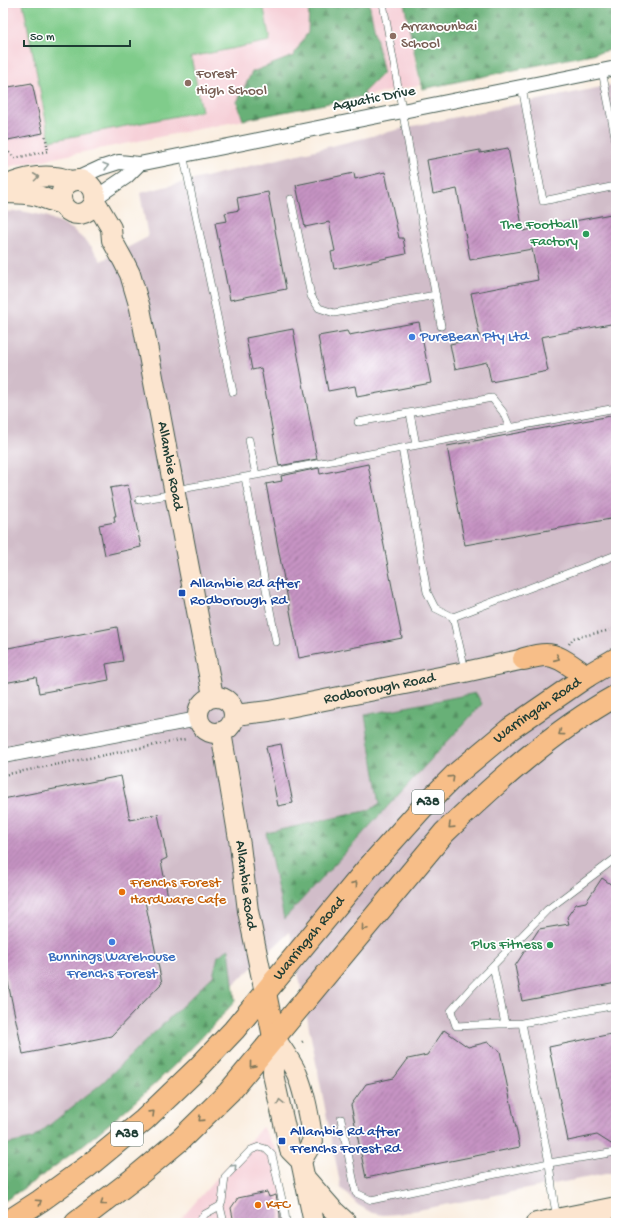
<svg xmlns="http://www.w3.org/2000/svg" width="619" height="1226" font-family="'Gochi Hand',sans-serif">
  <defs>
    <pattern id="forest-firs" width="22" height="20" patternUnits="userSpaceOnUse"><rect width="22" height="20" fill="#68b077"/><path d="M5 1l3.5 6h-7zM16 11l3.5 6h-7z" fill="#559062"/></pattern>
    <pattern id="building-hatch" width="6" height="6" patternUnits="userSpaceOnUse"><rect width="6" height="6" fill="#c693c3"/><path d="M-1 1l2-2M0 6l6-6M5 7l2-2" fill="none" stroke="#a0799f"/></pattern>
  </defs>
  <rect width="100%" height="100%" fill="#fff"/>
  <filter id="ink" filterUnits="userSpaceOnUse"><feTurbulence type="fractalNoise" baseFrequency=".025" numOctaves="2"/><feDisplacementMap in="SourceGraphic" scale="8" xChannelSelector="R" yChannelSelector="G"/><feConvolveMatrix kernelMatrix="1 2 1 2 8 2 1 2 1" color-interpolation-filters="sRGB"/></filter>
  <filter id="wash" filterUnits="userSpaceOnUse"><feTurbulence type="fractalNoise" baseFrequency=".012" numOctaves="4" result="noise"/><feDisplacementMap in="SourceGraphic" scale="16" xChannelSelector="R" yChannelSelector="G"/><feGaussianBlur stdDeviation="0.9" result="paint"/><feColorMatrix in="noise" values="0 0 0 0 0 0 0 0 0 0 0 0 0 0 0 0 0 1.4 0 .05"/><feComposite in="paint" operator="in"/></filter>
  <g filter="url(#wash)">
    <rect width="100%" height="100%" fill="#faeee0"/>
    <path fill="#f6cfd7" d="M3 3H404L420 85 3 168Z
      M262 1127 279 1154 293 1223H177Z"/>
    <path fill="#d1bdc9" d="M616 84V1172L397 1214 383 1215 372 1213 358 1205 341 1188 290 932 3 1199V212L21 211 46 216 72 229 91 246 101 261 148 237 140 193 413 126Z"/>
    <path fill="#80cc8b" stroke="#508460" d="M23 3H263L270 41 191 57 202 111 50 141Z"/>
    <path fill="url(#forest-firs)" stroke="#447656" d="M309 3H369L383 70 382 74 364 92 365 96 243 120 237 102 252 72 293 56 308 32Z
      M404 3H616V49L422 89Z
      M476 693 482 704 284 919 266 833 370 810 380 803 365 715Z
      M229 949 235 1001C168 1078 88 1147 3 1202V1145L32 1139 101 1084 213 976 218 956Z"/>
    <g id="blocks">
      <path fill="url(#building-hatch)" d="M32 83 43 133 3 141V88Z
        M508 148 523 231 616 213V323L541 337 548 371 491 382 487 362 455 369 450 344 480 338 471 293 538 280 532 249 470 260 457 189 433 194 427 160 480 150V153Z
        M385 172 399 238H403L406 254 334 269 331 252 335 251 329 222 305 227 296 185 354 173 355 179Z
        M268 192 286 289 230 300 215 223 227 221 225 213 239 210 237 198Z
        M419 322 431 383 357 397 355 386 328 391 318 336 347 331 349 335Z
        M293 329 317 459 279 466 261 368 252 370 246 338Z
        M616 415V518L465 545 447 446Z
        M368 464 402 638 299 658 266 484 282 481 281 476 319 468 320 474Z
        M128 485 141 547 105 555 99 525 115 522 114 516H116L110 488Z
        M117 627 123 661 106 664 109 680 39 693 36 677 4 683 3 676V649Z
        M281 744 293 803 278 806 266 747Z
        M121 776 130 820 158 814 167 858 161 861 168 897 145 901 162 983 111 1036 23 1054 3 959V799Z
        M602 878 616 888V983L522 1001 515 966 539 929 569 924 567 917 576 904 586 902Z
        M444 1030 468 1047 488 1042 500 1051 520 1147 366 1178 351 1105 366 1084 394 1078 408 1059 427 1055Z
        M616 1033V1147L597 1135 568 1141 549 1047Z
        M267 1192 269 1197 276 1195 280 1214V1223H234L231 1208 238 1198Z"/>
    </g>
  </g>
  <g filter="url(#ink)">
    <use href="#blocks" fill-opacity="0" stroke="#40584e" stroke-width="1"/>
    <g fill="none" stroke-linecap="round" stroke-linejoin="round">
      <defs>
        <path id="service" d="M383 3 441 326
          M602 71 616 141
          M522 87 543 201 616 186
          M183 154 233 392
          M291 199 311 296 319 308 334 313 436 295
          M410 413 416 445
          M358 422 492 398 503 412 510 428
          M249 440 256 475
          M402 448 427 592 435 608 453 617
          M245 477 276 642
          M176 490 616 408
          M139 500 174 494
          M465 670 453 617 616 555
          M493 966 505 1024
          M522 1023 456 1026 451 1011 471 988 547 910 616 858
          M341 1119 356 1193 371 1200 549 1163 616 1152
          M220 1206 224 1223
          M557 1217 554 1202 549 1163 522 1023 616 1005
          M198 1223 205 1214 220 1206 222 1202 225 1177 251 1150 259 1147 266 1149 272 1155 285 1213 286 1223"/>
        <path id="minor" d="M76 179 100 168 119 162 139 164 616 68
          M95 198 126 177 139 164
          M3 756 198 719"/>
        <g id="secondary">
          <circle cx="78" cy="197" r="17"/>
          <path d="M3 188C18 179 38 175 55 177 61 177 66 180 71 181"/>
          <path d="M3 193C14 193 27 193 38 196 47 199 54 202 62 204"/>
          <path id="s1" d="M95 201 111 228 112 240 124 262 130 274 140 308 213 696"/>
          <circle cx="216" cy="715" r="18"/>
          <path id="s2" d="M235 715 269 711 465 672 524 659"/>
          <path id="s3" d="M221 732 240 845 248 911 265 993"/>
          <path d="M274 1037 273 1073 274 1079 290 1150 301 1161 314 1223"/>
          <path d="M274 1037C282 1049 291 1061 297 1074 306 1096 309 1119 313 1141L301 1161"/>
          <path d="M306 1179 334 1211 347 1223"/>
          <path d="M536 1223 616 1207"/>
        </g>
        <g id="trunk">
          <path d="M524 659C531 657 538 655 546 655 561 655 574 669 587 676"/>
          <path d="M265 993 274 1037"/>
          <path id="s4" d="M6 1223 40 1201 87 1167 144 1120 197 1069 234 1030 367 869 423 807 455 775 510 729 587 676 616 659"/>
          <path d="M76 1223 132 1180 180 1140 229 1092 444 833C496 783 553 731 616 696"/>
        </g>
      </defs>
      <use href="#service" stroke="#40584e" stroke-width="8"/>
      <use href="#minor" stroke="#40584e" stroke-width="16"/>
      <use href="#secondary" stroke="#40584e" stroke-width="22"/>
      <use href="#trunk" stroke="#40584e" stroke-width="24"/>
      <path stroke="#40584e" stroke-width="2.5" stroke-dasharray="1 3" stroke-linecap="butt" d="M3 147 15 158 48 151 45 134
        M569 644 573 638 616 629
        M3 775 186 739
        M302 1042 305 1040"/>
      <use href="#service" stroke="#fff" stroke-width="7"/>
      <use href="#minor" stroke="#fff" stroke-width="14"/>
      <use href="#secondary" stroke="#fce5cf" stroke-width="20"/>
      <use href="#trunk" stroke="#f7be88" stroke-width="22"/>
    </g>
    <defs><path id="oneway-chevron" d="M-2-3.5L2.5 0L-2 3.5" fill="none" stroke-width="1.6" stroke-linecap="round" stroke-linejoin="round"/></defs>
    <g stroke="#8f9e9a">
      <use href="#oneway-chevron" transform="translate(106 166) rotate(-16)"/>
      <use href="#oneway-chevron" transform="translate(234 1167) rotate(-45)"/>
    </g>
    <g stroke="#8e9182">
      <use href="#oneway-chevron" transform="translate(36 177) rotate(-7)"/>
      <use href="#oneway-chevron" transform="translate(280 1102) rotate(-103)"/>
    </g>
    <g stroke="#80775a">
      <use href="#oneway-chevron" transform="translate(557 658) rotate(24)"/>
      <use href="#oneway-chevron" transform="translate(561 733) rotate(143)"/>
      <use href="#oneway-chevron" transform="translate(452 778) rotate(-44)"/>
      <use href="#oneway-chevron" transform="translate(451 826) rotate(136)"/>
      <use href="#oneway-chevron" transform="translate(355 884) rotate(-51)"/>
      <use href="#oneway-chevron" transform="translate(364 928) rotate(130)"/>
      <use href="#oneway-chevron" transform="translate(252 1065) rotate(129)"/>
      <use href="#oneway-chevron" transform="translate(152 1113) rotate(-44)"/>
      <use href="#oneway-chevron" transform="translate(201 1119) rotate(136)"/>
      <use href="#oneway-chevron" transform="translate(39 1202) rotate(-34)"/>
      <use href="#oneway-chevron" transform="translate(103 1203) rotate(142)"/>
    </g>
  </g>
  <g fill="#8d6e63" stroke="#fff" stroke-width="1.5">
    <circle cx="393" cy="36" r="4"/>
    <circle cx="188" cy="83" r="4"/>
  </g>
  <g fill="#2e9e5b" stroke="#fff" stroke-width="1.5">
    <circle cx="586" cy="234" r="4"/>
    <circle cx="550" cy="945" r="4"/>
  </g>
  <g fill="#3f7fe0" stroke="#fff" stroke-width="1.5">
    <circle cx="412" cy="337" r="4"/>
    <circle cx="112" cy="942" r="4"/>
  </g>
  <g fill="#1a4fb4" stroke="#fff" stroke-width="1.5">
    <rect x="178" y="589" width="8" height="8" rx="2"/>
    <rect x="278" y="1137" width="8" height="8" rx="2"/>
  </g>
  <g fill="#e8710a" stroke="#fff" stroke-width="1.5">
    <circle cx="122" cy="892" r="4"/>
    <circle cx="258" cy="1205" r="4"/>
  </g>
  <g text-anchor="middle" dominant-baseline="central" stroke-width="3.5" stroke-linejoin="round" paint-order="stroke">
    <g fill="#fff" stroke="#627771" stroke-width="1">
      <rect x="412" y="790" width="32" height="24" rx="3"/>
      <rect x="111" y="1122" width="32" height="24" rx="3"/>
    </g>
    <g font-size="14" font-weight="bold" fill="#1f3d34">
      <text x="428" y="802">A38</text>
      <text x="127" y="1134">A38</text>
    </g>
    <g font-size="15" fill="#785e54" stroke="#fff" text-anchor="start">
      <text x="401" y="27">Arranounbai<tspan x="401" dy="17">School</tspan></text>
      <text x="196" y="74">Forest<tspan x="196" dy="17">High School</tspan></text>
    </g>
    <g font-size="15" fill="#1f3d34" stroke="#fff">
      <text transform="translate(374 99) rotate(-11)">Aquatic Drive</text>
      <text stroke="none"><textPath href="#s1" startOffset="278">Allambie Road</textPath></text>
      <text stroke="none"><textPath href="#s2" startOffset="147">Rodborough Road</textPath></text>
      <text stroke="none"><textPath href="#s4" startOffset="742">Warringah Road</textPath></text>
      <text stroke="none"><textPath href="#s3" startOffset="155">Allambie Road</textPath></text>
      <text stroke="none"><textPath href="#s4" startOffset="418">Warringah Road</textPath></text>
    </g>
    <g font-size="15" fill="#27864d" stroke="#fff" text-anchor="end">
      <text x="578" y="225">The Football<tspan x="578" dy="17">Factory</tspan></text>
      <text x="542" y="945">Plus Fitness</text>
    </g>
    <g font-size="15" fill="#366cbe" stroke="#fff" text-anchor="start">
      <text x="420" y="337">PureBean Pty Ltd</text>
      <text x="112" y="957" text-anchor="middle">Bunnings Warehouse<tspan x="112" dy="17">Frenchs Forest</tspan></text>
    </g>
    <g font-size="15" fill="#164399" stroke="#fff" text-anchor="start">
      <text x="190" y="584">Allambie Rd after<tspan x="190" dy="17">Rodborough Rd</tspan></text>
      <text x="290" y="1132">Allambie Rd after<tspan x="290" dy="17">Frenchs Forest Rd</tspan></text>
    </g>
    <g font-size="15" fill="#c56008" stroke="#fff" text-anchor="start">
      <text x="130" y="883">Frenchs Forest<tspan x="130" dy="17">Hardware Cafe</tspan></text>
      <text x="266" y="1205">KFC</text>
    </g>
  </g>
  <rect width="619" height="1226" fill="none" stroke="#fff" stroke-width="16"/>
  <path d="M24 40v6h106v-6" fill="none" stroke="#1f3d34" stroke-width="2"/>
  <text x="30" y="40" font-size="12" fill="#1f3d34" stroke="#ffffff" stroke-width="3" paint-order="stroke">50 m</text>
</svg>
